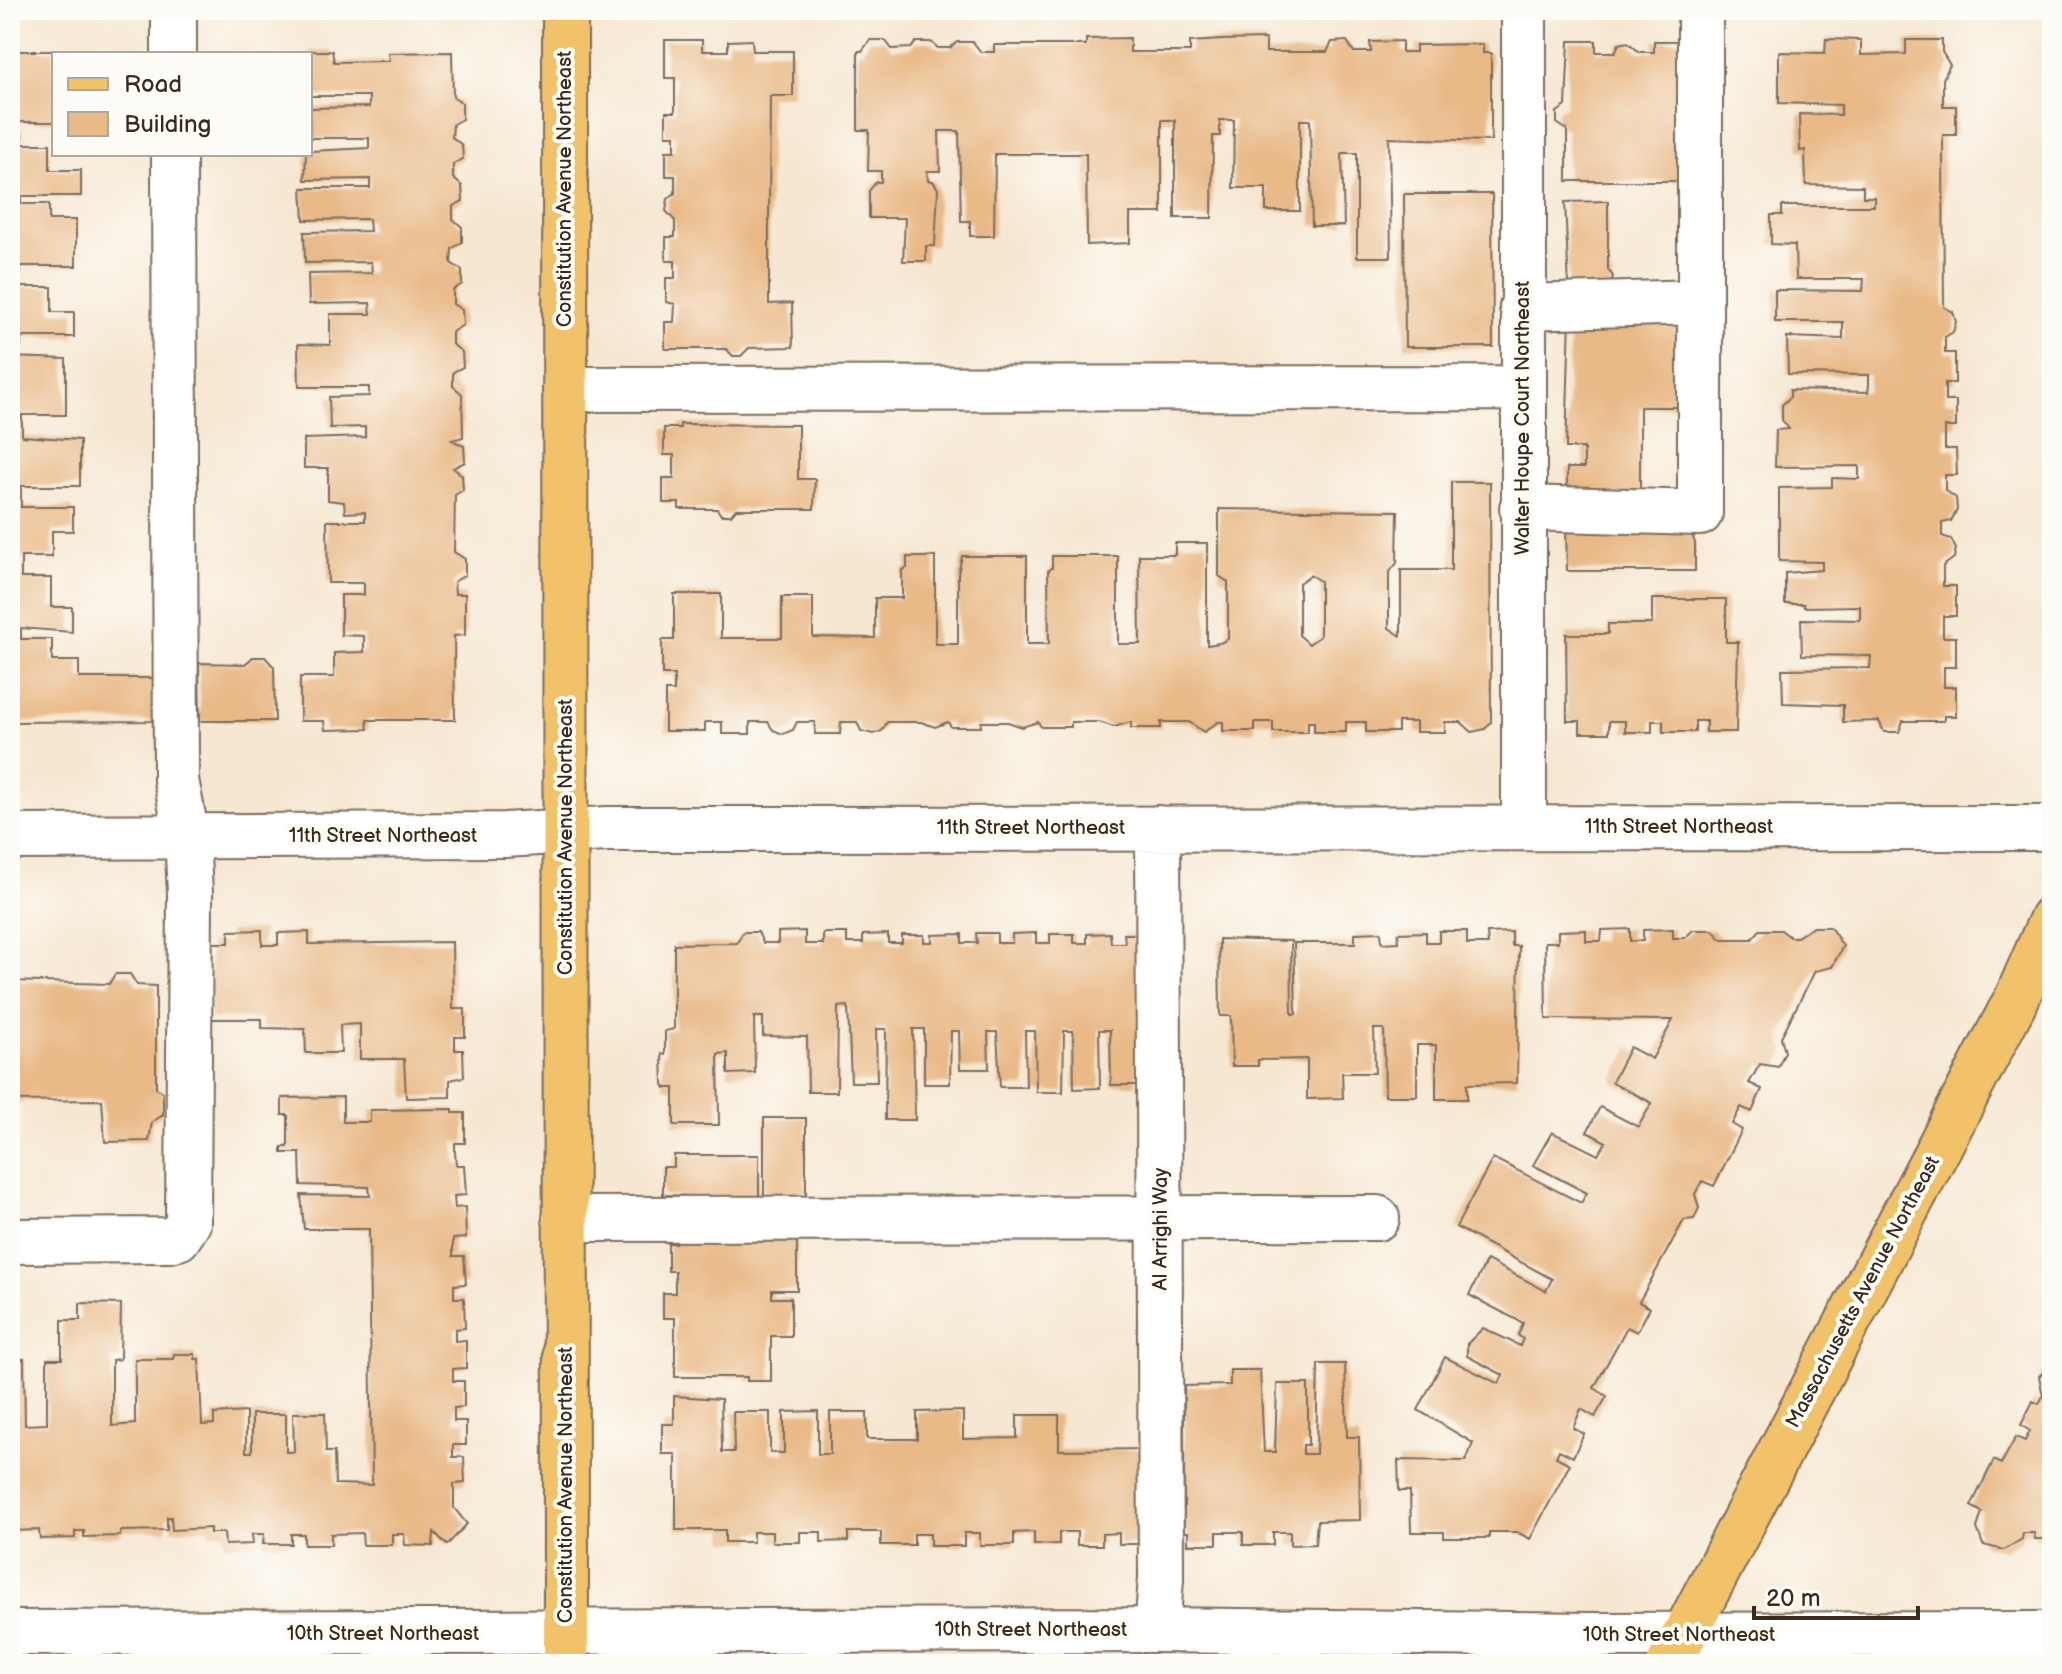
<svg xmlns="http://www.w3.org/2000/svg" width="2062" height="1674" font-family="'Balsamiq Sans',sans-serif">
  <rect width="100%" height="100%" fill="#fdfcf7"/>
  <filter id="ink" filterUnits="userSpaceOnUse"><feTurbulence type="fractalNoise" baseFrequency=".0125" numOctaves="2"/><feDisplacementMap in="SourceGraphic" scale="16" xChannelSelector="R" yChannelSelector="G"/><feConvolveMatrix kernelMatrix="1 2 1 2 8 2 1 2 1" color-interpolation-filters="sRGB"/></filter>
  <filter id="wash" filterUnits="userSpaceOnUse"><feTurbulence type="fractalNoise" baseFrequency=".006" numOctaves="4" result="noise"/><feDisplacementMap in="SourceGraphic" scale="32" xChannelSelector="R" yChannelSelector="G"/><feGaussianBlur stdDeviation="1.8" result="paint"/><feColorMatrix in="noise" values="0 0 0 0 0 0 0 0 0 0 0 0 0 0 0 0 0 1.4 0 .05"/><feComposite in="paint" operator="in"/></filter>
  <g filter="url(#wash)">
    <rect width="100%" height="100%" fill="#f6e7d2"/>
    <g id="blocks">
      <path fill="#e9ba88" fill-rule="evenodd" d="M1130 38V52H1190V42L1221 40 1266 39V52H1327L1332 42 1347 41 1354 52H1371L1370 42 1402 41V52H1416V45L1483 44V53H1491V141L1389 138 1391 257H1357V153H1342L1344 226H1312L1310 120H1300V211H1266V188H1233L1234 120H1220V136H1213L1212 218H1175V120H1162V213H1130V243L1087 245 1086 154H995L994 236H970V221H961L959 131H939L940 171H927L928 181H933L938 189 935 246H926V261H903L905 218H869V191L876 182H881V171H868L869 130H858V51H862L870 40H885L892 49 911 48 916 42H931L938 48H950L957 42H973L981 52H994V45H1086V39Z
        M1826 39 1861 40V55L1906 54V40H1942V52L1950 65 1943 79V106H1956V135H1943V152L1944 307 1953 312 1956 322 1953 332 1945 337V353H1955V383H1945V401H1956V427H1945V449H1956L1957 475H1945V490L1956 498 1957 510 1951 521 1942 523V536L1951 539 1956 549 1954 558 1943 566V586H1956V616H1943V637H1956V667H1944V687H1956V716H1944V721H1903L1899 732H1884L1879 721 1843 722V705L1783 703 1782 669 1870 668 1871 656 1802 655 1801 619 1860 620V606L1804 607V604H1785V573L1822 570V562L1779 561V488L1832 487V478L1859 479V466L1775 467 1776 430 1789 429 1782 420V405L1790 397V390L1868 392 1869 385V375L1788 374 1787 337 1843 339V322H1775V290L1863 291 1864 279H1796L1795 245 1771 244V215H1782V206H1874V197H1863V186L1806 185 1805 150 1800 151 1799 114 1841 115V105L1779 103V52L1825 53Z
        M665 40H702V51H728V41L752 40 753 51H793V96H770L769 222V304L792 303 793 347 749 348 741 356H733L726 349H665V322H674L675 304 666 302V278H675V261H666V237H675V221L666 211 668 199 675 193V176H666V151H675V135H666V112H675V78H665Z
        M1569 41H1596V52H1615L1619 44 1628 42 1639 52H1654V41H1682L1695 181H1567V130L1557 123V112L1566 106Z
        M10 51H53L54 122H10Z
        M310 51H332L334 62 389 61 388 53 452 52 453 97 462 103V119L453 124 452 137 462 145 463 159 453 164V178L462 186 463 201 453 206V219L462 227V242L452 249 451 263 462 270V284L453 290V304L462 310 463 325 452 332V344L462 352 463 367 453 372V386L462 394 463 437 452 440 464 446 465 462 453 468 462 475 463 490 455 495 454 552 465 559V575L454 582 455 594H465V635L454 636 455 720H367L368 729 325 730 324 721H300V677H334V653L364 652V636L341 635V595H364V583H328L327 521H365V512L345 513 344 502 328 500V468H304V439L365 437V427L330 428 329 397 369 396V387H299L298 344 330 345V314H371L370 303 309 304 308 274 372 273 371 262 305 263 304 232 370 231 369 219 304 220 302 188H370V179L305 180 306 154 310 151 369 148V138H310V108L369 107V96H310Z
        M10 133H22V144H50V170H81V196H21V204H49V220H76V266H20V287H52V312H74V337H21V347H10Z
        M1404 194H1492L1493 347H1405Z
        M1608 201V270L1613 276 1610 288H1569L1565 202Z
        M1684 313 1694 407H1640V495H1567V468H1584V448H1566L1570 317Z
        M10 357 66 359V415H22V436L80 440V486H21V507H73V531H52V557H21V578H51V607H72V632L21 628V639H52V661H79V678H162V721L10 722Z
        M680 424 798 425V479H815L814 509H736L731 515H721L717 509H679V503H663V478H674V455H664V428H680Z
        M1451 482H1490L1491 722 1485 729 1472 732 1461 722H1445V732H1416V722H1398V732H1366V722H1346V732H1314V722H1308V732H1273V722H1255V731H1223V722H1218L1204 732 1189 722H1161V728H1131V722L1114 727 1099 722H1071V727H1041L1038 722 1022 727 1008 722H981V727H951L948 722 935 727 921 722H887L882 731 873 734 861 731 857 722H841L840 734H815V722H797L793 730 783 734 773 730 768 722H750V734H722V722H705V731H665V691H674V675H662V640H674V594H721V638H782V597H813V637L875 638V598H902V570L907 568V557H935V644H958V574L962 556H1027V644H1049L1048 571 1052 568V556H1118V644H1140L1139 555H1175V543H1207V645L1220 643 1228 639V582L1219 576V509L1398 511 1397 563 1389 573V628L1401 636V570H1451ZM1310 575 1320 581V636L1309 644 1299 635V583Z
        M1566 521H1687L1695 543V571H1567Z
        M1652 599H1726V642H1738L1736 732H1706V721H1695V732H1663V721H1652V732H1625V721H1609V733H1580V721H1567L1566 634H1608V624H1652Z
        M253 657H265L274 667 275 721H200L199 663 245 664Z
        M1813 927H1830L1843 946 1832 967 1815 971 1781 1037 1785 1052 1778 1067 1760 1064 1749 1083 1762 1089 1752 1112 1741 1107 1732 1124 1742 1130 1714 1186 1702 1181 1695 1194 1699 1208 1694 1219 1684 1220 1639 1302 1650 1308 1637 1332 1627 1327 1594 1388 1607 1396 1595 1417 1581 1409 1573 1428 1584 1434 1573 1457 1559 1450 1556 1457 1570 1464 1530 1539 1517 1532H1489V1538H1444V1532H1411L1410 1491H1399L1398 1460 1466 1461 1473 1443 1418 1410 1445 1357 1499 1384 1503 1375 1467 1356V1344L1483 1328 1520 1346 1523 1339 1518 1335 1523 1323 1469 1295 1487 1260 1546 1291 1552 1279 1456 1227 1493 1158 1581 1203 1587 1193 1533 1165 1552 1132 1598 1155 1606 1142 1587 1132 1600 1107 1638 1127 1652 1103 1612 1082 1630 1047 1652 1059 1673 1020 1546 1019 1545 942H1558V931L1586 930V941H1601L1602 930 1630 929V941H1643V930L1673 929V938H1685L1693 930H1713L1721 939H1752L1760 930H1781L1790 937H1797Z
        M262 930V945H278V933L309 932V944L452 942 453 1009H465V1037H455V1050H463L464 1077 450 1080V1097L406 1098 404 1059H360V1024L340 1025 341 1053H306L305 1029 262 1028V1019H211L210 943H229V931Z
        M805 931V944H823V933H847V943H863V935L888 934V943H902V935H924V942H932V935L962 934V943H977L976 933H997V943H1012V934L1036 933V943H1050V934H1074V943H1087V934L1110 933 1111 943H1125L1124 934H1147L1136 1085H1111L1110 1030H1099L1100 1088 1074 1089 1073 1031H1064L1063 1092H1036L1035 1031H1025L1026 1087H1000L997 1032H988L989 1069H960L959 1031H951L950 1084H924V1029H913L915 1120H885L886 1029H876L877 1082H851L848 1006 838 1007 837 1092H808L807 1037 763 1036V1017H754L755 1073 728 1074V1053L718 1054 719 1125H674V1088H665L663 1084 662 1054H665V1031L674 1029V944L737 943 743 932H758L763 943H778V932Z
        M1439 931H1467V944H1488L1487 933 1512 932V946H1519L1517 1083 1467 1084V1099H1436V1045H1417V1096H1385L1384 1029H1374L1375 1073H1342L1343 1098 1307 1099V1059L1258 1060V1066H1232L1231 1016H1220L1219 939 1291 941 1292 1014H1296L1294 943H1355V933L1381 932 1382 943 1399 942 1398 933 1426 932V942H1439Z
        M115 974H130L137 985 156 986V1088L163 1092V1115L152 1122 149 1141 105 1142 102 1100 10 1101V981L109 984Z
        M343 1097V1122H370V1110L453 1109V1113H465V1143H455V1152L456 1165H464L466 1195 454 1196 455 1208 465 1207 466 1238 453 1239V1256H464L466 1284 454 1285V1298H464L465 1328 455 1329V1341L466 1340V1368L453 1369V1381H464V1407L454 1408V1421H466V1445H453V1457H464L465 1483 454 1484V1508L467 1524 447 1545 434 1532 433 1546 405 1545 404 1534H392V1545H363L362 1533 331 1534V1545H304V1534H291V1544H263L264 1534H252L253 1544 225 1545 224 1533H210V1528L172 1530 171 1517H167V1530L121 1531 120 1536 84 1537V1531H75V1538L40 1539 39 1530 10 1531V1359H24L25 1425 47 1424V1359H62V1320H80V1303L121 1304 120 1359 112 1360V1426L135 1424V1359H173L174 1354H195V1359H199L202 1425 214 1424V1414L246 1412V1452H252V1414H286V1452H294L293 1413H325L326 1452H334L335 1484 372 1485 369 1229H304L301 1195 370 1196 369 1187 301 1185 300 1153H282V1147H288V1115H282V1098Z
        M764 1118H806V1202H764Z
        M674 1155H759V1198L663 1195V1167H674Z
        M675 1238H797V1290H772V1298H791V1336H771V1381H747V1377H675V1318H663V1293H675V1271H668V1243H675Z
        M1318 1364H1345L1347 1437H1359L1360 1520 1317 1521 1315 1544 1290 1545V1532H1273V1545H1243V1532H1217V1544H1188V1532H1184V1386L1230 1385V1370H1260L1264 1452H1275L1277 1384H1308V1445H1303V1454H1316Z
        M2052 1364V1539H2035L2034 1533H2023L2022 1539 2004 1550 1983 1545 1977 1528 1982 1512 1971 1506 1994 1460 2001 1464 2016 1437 2025 1441 2030 1431 2021 1425 2033 1401 2039 1404 2043 1396 2039 1376Z
        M674 1396 721 1399 722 1452H734L733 1412H770V1453H784V1412L818 1411V1454H830V1412H867V1439H917V1412L963 1411V1439L1017 1438V1415H1059V1450L1147 1449 1146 1544H1119V1533L1102 1534V1545H1077V1532H1059V1544L1034 1545V1532L1014 1533V1545H980V1533H964V1546H930V1534H914V1545H881V1532H848V1541L821 1542V1532H800V1542H772V1532H753V1542H725V1530H676V1454H662V1424H674Z"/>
    </g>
  </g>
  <g filter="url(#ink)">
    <use href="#blocks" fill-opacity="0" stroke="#7c6c5d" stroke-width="2"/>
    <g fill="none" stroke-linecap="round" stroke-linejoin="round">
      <defs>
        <path id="minor" d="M174 10V54
          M1524 10V827
          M1522 307 1700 302
          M565 389 1522 388
          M1522 508 1700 513V10
          M10 837 504 835 607 829 2052 828
          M565 1219 1377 1218
          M10 1241 170 1240 178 1238 188 1223 190 893 187 837 176 780 174 154
          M1157 1630 1161 1579 1158 828
          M10 1633 1157 1630 1591 1635 2052 1634"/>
        <path id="major" d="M565 10 566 1664
          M1669 1664 2017 998 2052 918"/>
      </defs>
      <use href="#minor" stroke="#7c6c5d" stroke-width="48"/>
      <use href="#major" stroke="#7c6c5d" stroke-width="48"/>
      <use href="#minor" stroke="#fff" stroke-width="44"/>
      <use href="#major" stroke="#f2c26a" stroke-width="44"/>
    </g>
  </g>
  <g text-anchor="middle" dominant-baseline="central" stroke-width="8" stroke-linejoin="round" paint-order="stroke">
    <g font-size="20" fill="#3b2a1e" stroke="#fdfcf7">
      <text transform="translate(565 189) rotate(-90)">Constitution Avenue Northeast</text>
      <text transform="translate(1523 418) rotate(-90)">Walter Houpe Court Northeast</text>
      <text x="1679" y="827">11th Street Northeast</text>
      <text x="1031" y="828">11th Street Northeast</text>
      <text x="383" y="836">11th Street Northeast</text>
      <text transform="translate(566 837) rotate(-90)">Constitution Avenue Northeast</text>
      <text transform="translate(1161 1229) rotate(-90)">Al Arrighi Way</text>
      <text transform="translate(1863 1292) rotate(-62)">Massachusetts Avenue Northeast</text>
      <text transform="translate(566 1485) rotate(-90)">Constitution Avenue Northeast</text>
      <text x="1031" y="1630">10th Street Northeast</text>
      <text x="383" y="1634">10th Street Northeast</text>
      <text x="1679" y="1635">10th Street Northeast</text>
    </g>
  </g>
  <rect width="2062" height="1674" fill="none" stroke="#fdfcf7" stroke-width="40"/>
  <rect x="52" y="52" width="260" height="104" fill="#fdfcf7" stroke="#afa8a0" stroke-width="2"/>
  <rect x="68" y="78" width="40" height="12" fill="#f2c26a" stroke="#afa8a0" stroke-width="2"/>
  <text x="124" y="92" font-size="24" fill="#3b2a1e">Road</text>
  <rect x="68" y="112" width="40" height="24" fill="#e9ba88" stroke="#afa8a0" stroke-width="2"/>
  <text x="124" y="132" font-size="24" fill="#3b2a1e">Building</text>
  <path d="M1754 1606v12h164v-12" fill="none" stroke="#3b2a1e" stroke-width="4"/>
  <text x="1766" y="1606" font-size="24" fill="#3b2a1e" stroke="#fdfcf7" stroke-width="6" paint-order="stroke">20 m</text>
</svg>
